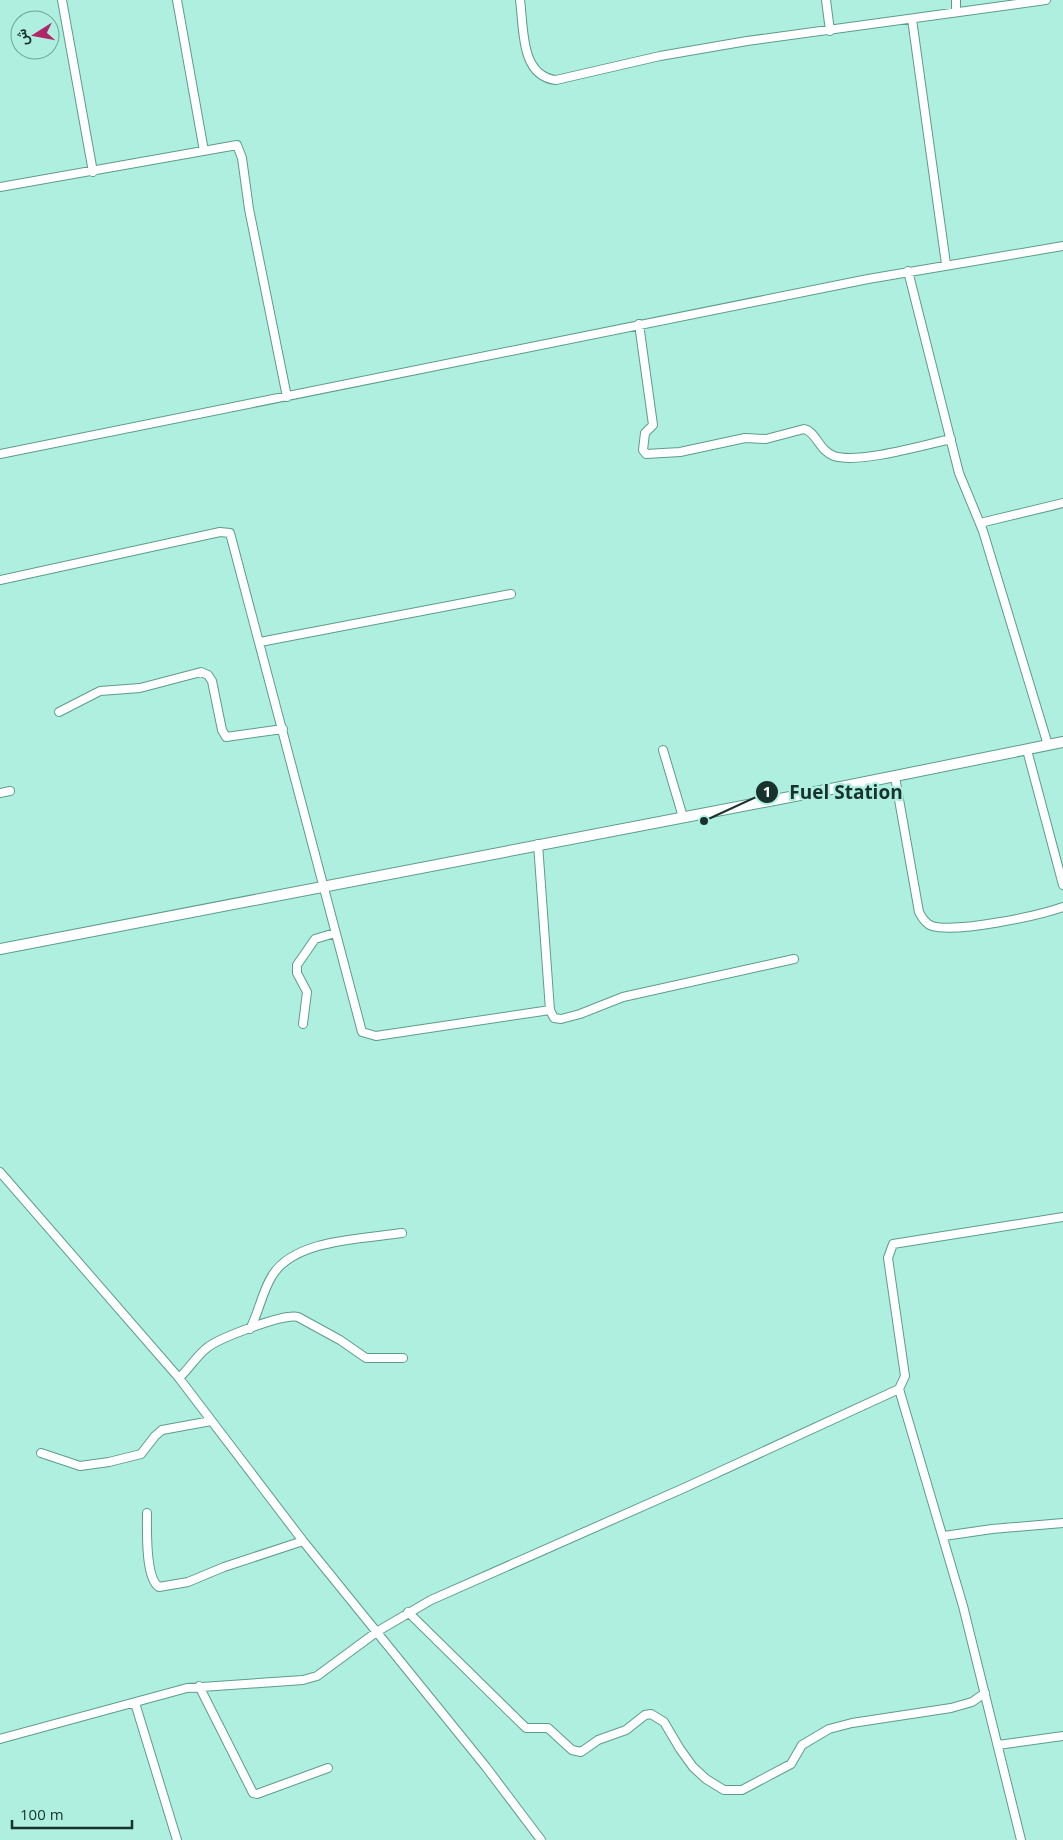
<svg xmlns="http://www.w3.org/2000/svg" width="1063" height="1840" font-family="'Open Sans',Vazirmatn,sans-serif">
  <rect width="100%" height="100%" fill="#aeefdf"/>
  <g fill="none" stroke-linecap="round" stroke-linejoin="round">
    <defs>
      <path id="street" d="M62 0 93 172
        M177 0 204 151
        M520 0C524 28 520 76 556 80L660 56 747 41 1046 0
        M826 0 830 31
        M956 0V11
        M912 19 946 264
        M0 187 237 145 242 158 249 209 287 397
        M908 271 959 473 983 531 1048 745
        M639 324 653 425 645 433 643 450 646 454 680 452 745 438 766 439 804 429C817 432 818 450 834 456 859 464 924 445 951 439
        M0 454 868 279 1063 246
        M980 523 1063 503
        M0 580 220 532 230 533 362 1032 376 1036 550 1010
        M260 642 511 594
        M59 712 100 691 140 688 201 672 208 675 212 681 222 730 226 737 283 729
        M663 750 683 817
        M1027 750 1063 885
        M895 777 919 912C922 918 926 924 932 926 957 933 1038 916 1063 907
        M0 793 10 791
        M538 844 550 1010 554 1018 561 1019 580 1014 623 997 794 959
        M303 1024 307 992 297 973V965L315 939 335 933
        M0 1172 179 1378 303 1541 486 1767 541 1840
        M250 1329C259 1312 262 1292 272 1276 294 1239 363 1239 402 1233
        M179 1378C189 1369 197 1355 208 1347 220 1338 284 1313 298 1317L340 1340 366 1358H403
        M899 1389 963 1606 1021 1840
        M41 1453 80 1466 109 1462 141 1454 155 1436 162 1430 211 1421
        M147 1513C147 1530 145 1578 159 1587L188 1582 224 1567 303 1541
        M944 1536 992 1529 1063 1523
        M408 1612 526 1728H548L572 1750 581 1752 598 1740 626 1730 645 1715 651 1714 664 1722 680 1749 693 1767 706 1779 724 1790H742L791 1764 802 1745 829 1729 852 1723 951 1708 972 1702 985 1693
        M199 1686 253 1793 257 1794 328 1768
        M135 1703 177 1840
        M0 1739 187 1688 303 1680 317 1676 378 1631 431 1600 684 1488 899 1389 905 1376 888 1258 893 1244 1063 1217
        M998 1745 1063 1736"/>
      <path id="secondary" d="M0 949 826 790 1063 742"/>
    </defs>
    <use href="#street" stroke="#5d9c8d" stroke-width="10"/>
    <use href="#secondary" stroke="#5d9c8d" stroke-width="12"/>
    <use href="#street" stroke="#fff" stroke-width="8"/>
    <use href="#secondary" stroke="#fff" stroke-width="10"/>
  </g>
  <path fill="none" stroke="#18332d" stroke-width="2" d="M704 821L767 792"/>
  <g fill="#18332d" stroke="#aeefdf" stroke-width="2">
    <circle cx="704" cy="821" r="5"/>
    <circle cx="767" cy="792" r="12"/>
  </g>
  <g font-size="15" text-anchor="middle" font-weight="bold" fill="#fff">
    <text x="767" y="797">1</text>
  </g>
  <g font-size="19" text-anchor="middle" font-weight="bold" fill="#18332d" stroke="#aeefdf" stroke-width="4.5" stroke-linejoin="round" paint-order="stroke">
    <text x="846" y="799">Fuel Station</text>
  </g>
  <g transform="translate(35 35) rotate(259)"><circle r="24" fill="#aeefdf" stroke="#72a498"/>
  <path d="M0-4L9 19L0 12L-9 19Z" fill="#b02768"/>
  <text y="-8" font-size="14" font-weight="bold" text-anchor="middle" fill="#18332d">ش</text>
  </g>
  <path d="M12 1820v8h120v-8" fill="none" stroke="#18332d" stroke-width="2.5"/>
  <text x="20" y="1820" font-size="15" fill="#18332d" stroke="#aeefdf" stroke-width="4" paint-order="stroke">100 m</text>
</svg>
